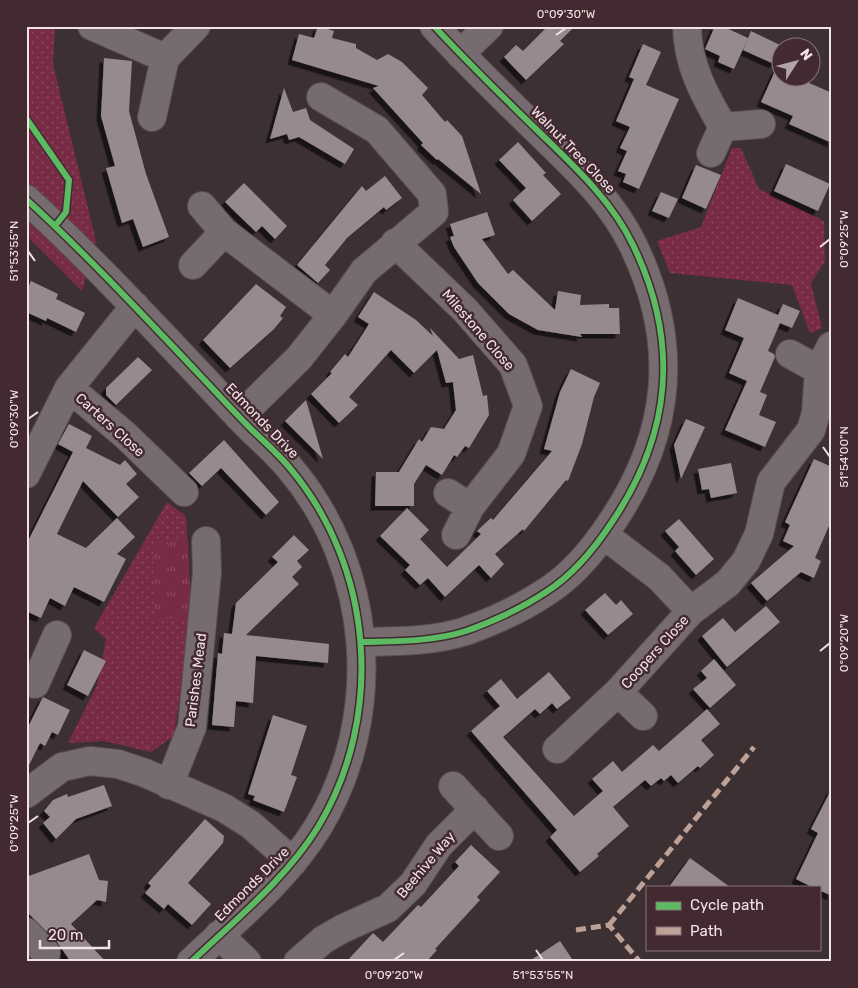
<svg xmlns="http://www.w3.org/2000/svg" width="858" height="988" font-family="Rubik,sans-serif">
  <defs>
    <pattern id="grass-dots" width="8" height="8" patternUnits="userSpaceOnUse" patternTransform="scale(1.25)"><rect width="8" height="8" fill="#782b44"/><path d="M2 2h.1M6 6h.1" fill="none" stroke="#8c495f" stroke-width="1.8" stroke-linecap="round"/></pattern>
    <pattern id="park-tufts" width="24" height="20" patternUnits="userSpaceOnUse" patternTransform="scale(1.25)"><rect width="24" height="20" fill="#782b44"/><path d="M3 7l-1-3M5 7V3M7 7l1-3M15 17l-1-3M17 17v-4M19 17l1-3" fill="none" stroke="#8c495f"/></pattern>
    <filter id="shadow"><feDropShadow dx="-4.5" dy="4.5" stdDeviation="0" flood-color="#0009"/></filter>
  </defs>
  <rect width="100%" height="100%" fill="#3c3033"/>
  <path fill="url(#grass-dots)" d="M26 26H55L53 64 96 241 94 251 26 185Z
    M732 148H741L759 189 824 221 825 261 811 283 822 328 810 333 792 285 670 273 657 241 701 227Z
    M26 217 86 277 82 291 26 235Z
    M167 502 186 516 191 618 174 736 151 752 104 741 68 743 97 685 106 639 94 628Z"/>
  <path fill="url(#park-tufts)" d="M188 540 191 618 154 619 153 543Z"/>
  <path fill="#968a8d" filter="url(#shadow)" d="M318 26 334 31 332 38 356 44V48L377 60 388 54 402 62 428 88 422 95 445 122 447 120 462 136 481 194 438 159 437 160 421 145 423 143 373 88 379 86 292 60 299 34 314 38Z
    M548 26H575L560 41 564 44 526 80 504 57 516 45 523 51Z
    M715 26H722L748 38 734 69 718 62 720 56 705 49Z
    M751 31 782 46 774 64 743 50Z
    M643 44 661 52 646 85 679 99 639 189 623 182 626 174 618 171 627 151 620 148 630 127 616 121 634 79 629 77Z
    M104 58 132 61 129 111 146 174 169 237 143 247 133 219 122 223 106 168 115 166 101 116Z
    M776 69 780 71V78H798L832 93V143L789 124 793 116 761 102Z
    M284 88 293 112 306 108 310 120 354 149 345 164 299 137 289 140 287 134 270 139Z
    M518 142 546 173 543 175 561 194 532 221 513 200 526 188 499 160Z
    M786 164 830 184 818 211 774 191Z
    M696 165 721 175 706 209 682 198Z
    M385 176 402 198 386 210 384 207 347 238 325 265 330 270 318 283 297 265 362 186 366 191Z
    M244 183 287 226 275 239 262 226 256 232 225 202Z
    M661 192 678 199 669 218 652 211Z
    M487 212 495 235 482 239 508 274 513 270 555 310 558 291 581 295 580 305 609 304V308H619L620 334H580L582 337 538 330 509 314 478 283 454 247 450 237 454 236 450 224Z
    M31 281 58 294 56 299 85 313 76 332 47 318 46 321 26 312V291Z
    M256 284 286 307 280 316 283 318 274 329 230 368 203 340Z
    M374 292 416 320 433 336 430 328 459 359 473 355 483 396 487 395 489 415 469 448 465 446 457 457 454 455 442 475 426 465 414 484V506H375L376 472H399L419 439 422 442 431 427 444 429 456 410 453 382 446 383 437 350 414 373 391 350 349 397 358 405 339 423 311 394 332 373 330 372 345 354 348 357 369 324 358 317Z
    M738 298 778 315 783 304 800 311 792 328 780 323 768 351 774 354 775 357 760 392 767 395 759 415 776 422 765 447 725 430 747 381 729 373 744 338 725 330Z
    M138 357 152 370 116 405 106 395V388Z
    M571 369 600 383 594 397 582 444 568 481 566 480 524 531 523 529 495 554 504 564 491 578 479 565 445 597 428 578 420 585 405 570 410 565 380 536 407 508 429 530 420 539 447 567 481 534 477 531 491 518 493 520 552 451 544 449 560 392Z
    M306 400 323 459 285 421Z
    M686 419 705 427 681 479 674 445Z
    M69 424 92 436 86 448 120 465 125 460 137 474 126 484 139 497 118 517 83 481 57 534 86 548 117 518 135 537 117 554 126 559 104 602 74 587 65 606 50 598 41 618 26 611V545L73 452 58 444Z
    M224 440 279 502 266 515 221 468 202 486 189 473Z
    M814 459 832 467V519L815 558 821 561 814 578 801 572 767 601 751 583 794 546 783 541 790 525 785 522Z
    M731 463 737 493 711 498 709 489 702 490 698 469Z
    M679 519 714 559 696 575 675 551 679 547 665 531Z
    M294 535 309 550 297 561 302 567 292 577 299 584 246 635 329 644 328 663 256 656 253 703 236 701 234 727 212 725 218 653 222 654 224 633 232 634 236 603 278 562 272 557Z
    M605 593 616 605 621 600 633 614 608 635 585 610Z
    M766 606 780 622 727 667 702 636 723 618 735 632Z
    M84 650 106 661 88 696 67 685Z
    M714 659 736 685 710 708 693 689 707 678 701 671Z
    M549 672 571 698 557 709 552 703 540 714 535 709 503 737 574 816 603 791 592 779 613 761 622 772 653 745 659 751 707 709 720 724 701 740 714 755 700 768 698 766 678 783 671 775 664 781 661 778 651 786 645 780 613 807 629 826 597 854 599 856 580 872 550 837 557 830 471 731 500 706 487 691 501 679 517 699Z
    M43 697 70 710 58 735 52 732 45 746 40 743 26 771V731Z
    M273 715 307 726 291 775 297 777 284 812 253 800 255 796 248 794Z
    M104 785 112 806 76 819 56 839 43 823 50 817 44 811 53 800 67 794 68 797Z
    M832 788V896L819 890V887H812L796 879 818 833 811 829Z
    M205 819 224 836 223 843 188 883 211 904 192 925 168 904 164 909 145 893 151 886 148 883Z
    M471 845 500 872 477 897 480 900 435 949 437 950 426 962H346L373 933 383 942 418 905 421 907 459 866 455 862Z
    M89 854 99 880 108 881 106 902 97 900 71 924 106 962H71L57 942 26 911V877Z
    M690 858 730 887H669Z
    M560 941 574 962H528Z"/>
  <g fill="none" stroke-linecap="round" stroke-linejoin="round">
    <defs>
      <path id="minor" d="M92 26 165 58
        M687 26C687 64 705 96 723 127
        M460 54 489 26
        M152 117 165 58 196 26
        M723 127 761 124
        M711 153 723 127
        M26 199C86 254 141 313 197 372 215 391 233 411 252 430 265 442 278 454 289 467 374 567 385 716 318 827 286 879 235 920 191 962
        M202 206 224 232 333 315
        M395 243 465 310 513 365 528 406 511 454 470 507 456 535
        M193 265 224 232
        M790 354 819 370
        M69 388 125 435 184 492
        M239 417 299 358 333 315 364 271 434 212 432 194 377 130 321 97
        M26 474 69 388 135 306
        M448 493 470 507
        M604 535 659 577 691 611
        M361 642C396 641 432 642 466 631 494 621 522 608 546 592 573 575 595 548 612 522 672 433 680 342 633 245 612 201 575 167 540 133 504 98 468 63 434 26
        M35 684 57 635
        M618 692 643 716
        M557 749 618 692 691 611 728 583 746 561 759 534 771 482 811 430 816 413 819 370 831 346
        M169 785 192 727 207 572 206 541
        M453 786 499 836
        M26 794 62 767 90 761 118 764 145 773 224 808 251 825 293 862
        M26 932 46 953
        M219 935 247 962
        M298 962 323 940 342 929 388 908 413 884 439 845 475 809"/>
    </defs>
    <use href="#minor" stroke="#594d50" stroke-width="30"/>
    <use href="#minor" stroke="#766b6e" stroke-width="28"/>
    <path stroke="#bda197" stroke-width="5" stroke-dasharray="10 5" stroke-linecap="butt" d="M609 925 754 747
      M576 930 609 925 640 962"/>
    <defs>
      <path id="cycleway" d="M26 118 69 180 66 212 55 226
        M26 199C86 254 141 313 197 372 215 391 233 411 252 430 265 442 278 454 289 467 374 567 385 716 318 827 286 879 235 920 191 962
        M361 642C396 641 432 642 466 631 494 621 522 608 546 592 573 575 595 548 612 522 672 433 680 342 633 245 612 201 575 167 540 133 504 98 468 63 434 26"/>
    </defs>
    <use href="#cycleway" stroke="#422a30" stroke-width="9"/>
    <use href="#cycleway" stroke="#5cba63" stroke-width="6"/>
  </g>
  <path fill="none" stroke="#f3e2e6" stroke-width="2" d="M556 35 566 28M820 247 830 239M28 251 35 261M28 419 38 412M823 447 830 457M820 651 830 643M28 823 38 816M536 950 543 960M394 960 404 953"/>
  <g text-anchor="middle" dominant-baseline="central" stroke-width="5" stroke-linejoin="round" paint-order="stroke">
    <g font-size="14" fill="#f3e2e6" stroke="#422a30">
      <text transform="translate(573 150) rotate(46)">Walnut Tree Close</text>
      <text transform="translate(478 330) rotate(49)">Milestone Close</text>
      <text transform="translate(262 421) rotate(46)">Edmonds Drive</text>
      <text transform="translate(110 425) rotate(42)">Carters Close</text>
      <text transform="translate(655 652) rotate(-48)">Coopers Close</text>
      <text transform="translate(196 680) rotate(-83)">Parishes Mead</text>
      <text transform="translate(426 865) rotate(-50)">Beehive Way</text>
      <text transform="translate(252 884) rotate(-45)">Edmonds Drive</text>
    </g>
  </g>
  <rect width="858" height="988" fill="none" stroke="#422a30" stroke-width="55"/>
  <rect x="646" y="886" width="175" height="65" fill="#422a30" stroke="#897479"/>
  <rect x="656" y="902" width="25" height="8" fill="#5cba63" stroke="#897479"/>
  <text x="690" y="910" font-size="15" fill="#f3e2e6">Cycle path</text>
  <rect x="656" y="927" width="25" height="8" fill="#bda197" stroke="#897479"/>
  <text x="690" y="936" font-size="15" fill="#f3e2e6">Path</text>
  <g transform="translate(796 62) rotate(54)"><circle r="24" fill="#422a30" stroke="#897479"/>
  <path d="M0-4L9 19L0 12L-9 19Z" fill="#b3a4a7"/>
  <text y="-8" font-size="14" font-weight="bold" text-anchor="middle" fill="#f3e2e6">N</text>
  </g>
  <path d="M40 940v8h69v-8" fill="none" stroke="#f3e2e6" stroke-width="2.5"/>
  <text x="48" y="940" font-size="15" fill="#f3e2e6" stroke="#422a30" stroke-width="4" paint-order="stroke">20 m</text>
  <rect x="28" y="28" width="802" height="932" fill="none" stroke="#f3e2e6" stroke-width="2"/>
  <g font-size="12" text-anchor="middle" fill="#f3e2e6">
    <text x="566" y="18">0°09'30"W</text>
    <text transform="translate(844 239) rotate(-90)" y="4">0°09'25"W</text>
    <text transform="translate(14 251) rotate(-90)" y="4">51°53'55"N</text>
    <text transform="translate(14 419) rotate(-90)" y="4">0°09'30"W</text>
    <text transform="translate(844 457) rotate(-90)" y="4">51°54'00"N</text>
    <text transform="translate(844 643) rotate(-90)" y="4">0°09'20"W</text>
    <text transform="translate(14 823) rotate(-90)" y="4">0°09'25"W</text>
    <text x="394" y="979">0°09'20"W</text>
    <text x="543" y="979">51°53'55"N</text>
  </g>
</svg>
